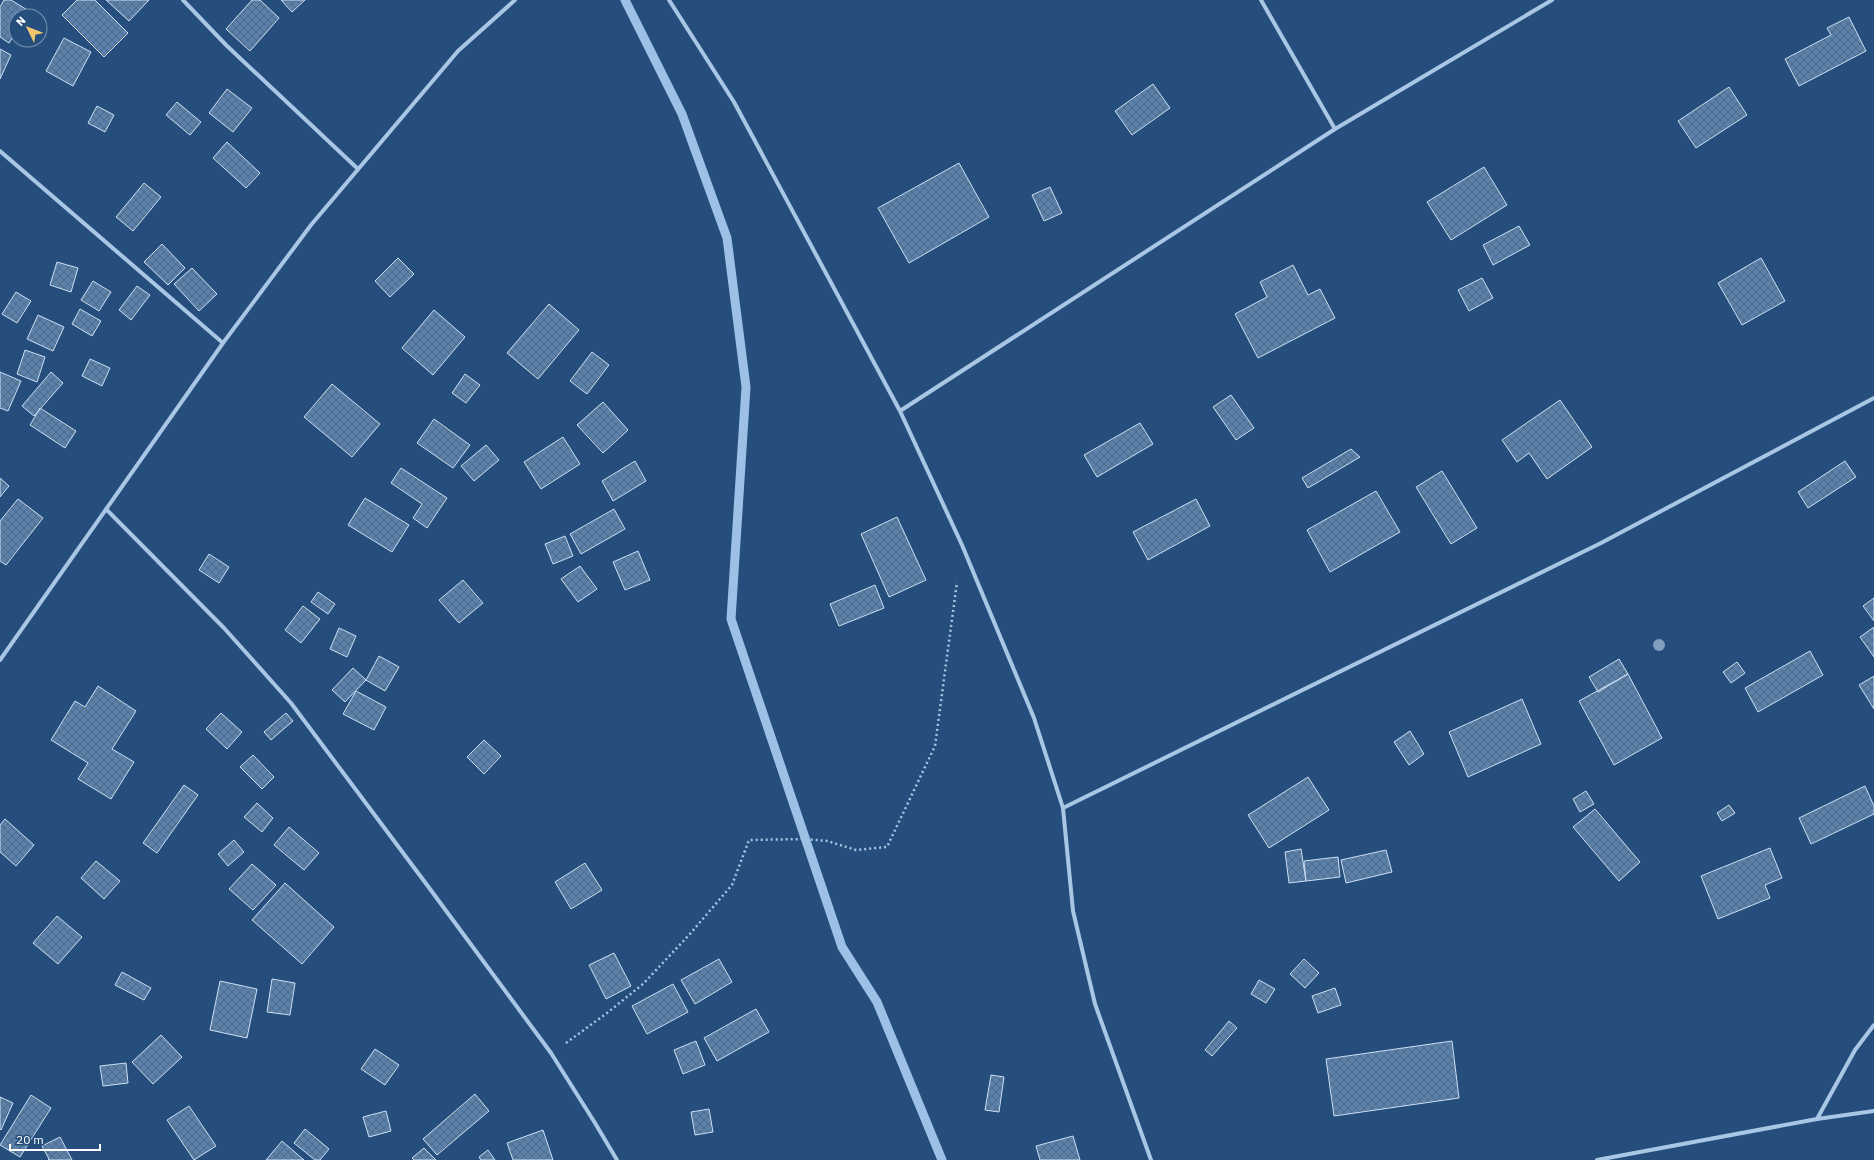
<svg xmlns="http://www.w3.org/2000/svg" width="1874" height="1160" font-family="'IBM Plex Sans',sans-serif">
  <defs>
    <pattern id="building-cross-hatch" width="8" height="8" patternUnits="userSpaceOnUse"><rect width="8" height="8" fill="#5981ab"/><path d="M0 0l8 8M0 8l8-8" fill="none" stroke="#536980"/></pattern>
  </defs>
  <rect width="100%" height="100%" fill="#254e7d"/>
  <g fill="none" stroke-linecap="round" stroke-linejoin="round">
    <path stroke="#9dc1e6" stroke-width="9" d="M625 0 682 114 727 238 746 387 731 619 842 947 877 1002 942 1160"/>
  </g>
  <path fill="url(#building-cross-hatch)" stroke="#ccdff4" d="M4 0H11L29 11 25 16H16V32L9 43 0 37V7Z
    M77 0H95L128 33 104 57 62 15Z
    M106 0H149L129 21Z
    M252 0H260L279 18 250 51 226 29Z
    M281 0H305L292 12Z
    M1849 17 1866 51 1799 86 1785 59 1831 35 1827 28Z
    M64 38 91 52 73 86 46 71Z
    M0 49 11 55 0 79Z
    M1153 84 1170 108 1132 135 1115 111Z
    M1729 87 1747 115 1696 148 1678 121Z
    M227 89 252 108 233 132 209 113Z
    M177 102 201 122 190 135 166 115Z
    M97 106 114 115 105 132 88 123Z
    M227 142 260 173 246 188 213 158Z
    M959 163 989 217 909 263 878 208Z
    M1484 167 1507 205 1451 240 1427 202Z
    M144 183 161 197 133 231 116 217Z
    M1050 187 1062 213 1044 221 1032 195Z
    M1519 226 1530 245 1493 265 1483 245Z
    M162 244 185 268 168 285 144 262Z
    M398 258 414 274 390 297 375 281Z
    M1761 258 1785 301 1742 325 1718 283Z
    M57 262 78 268 71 292 50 285Z
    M1293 265 1308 295 1320 289 1335 318 1258 358 1235 314 1267 297 1260 282Z
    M192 268 217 294 199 311 174 284Z
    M1482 278 1493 298 1469 311 1458 290Z
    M93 281 111 292 99 311 81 300Z
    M137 286 150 295 131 320 119 310Z
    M16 292 31 301 17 323 2 314Z
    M549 304 579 330 538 379 507 353Z
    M80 309 101 321 92 336 72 324Z
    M434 310 465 337 433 375 402 348Z
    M38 315 64 327 53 351 27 339Z
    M25 350 45 357 37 382 17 374Z
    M592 352 609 365 587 394 570 381Z
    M90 359 110 368 102 386 82 376Z
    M0 372 21 381 8 411 0 408Z
    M51 372 63 383 34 416 22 406Z
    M465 374 480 385 466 403 452 393Z
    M332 384 380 424 352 457 304 417Z
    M1231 395 1254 428 1236 440 1213 407Z
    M1560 400 1592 447 1547 479 1529 453 1517 462 1502 440Z
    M603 402 628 430 603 453 577 425Z
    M40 408 76 431 65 448 30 425Z
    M434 419 470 445 453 468 417 443Z
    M1140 423 1153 444 1097 477 1084 455Z
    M563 437 580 464 541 489 524 462Z
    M486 445 499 460 474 481 461 466Z
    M1351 449 1360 457 1308 488 1302 478Z
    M635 461 646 481 613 501 602 481Z
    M1845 461 1856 477 1808 508 1798 492Z
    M401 468 447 498 427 528 413 518 422 504 391 483Z
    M1442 471 1477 528 1451 544 1416 487Z
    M0 478 9 486 0 497Z
    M1376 491 1400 532 1330 572 1307 530Z
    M365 498 409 525 392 552 348 525Z
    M18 499 43 518 6 565 0 561V521Z
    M1196 499 1210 526 1148 560 1133 532Z
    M614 509 625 529 581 554 570 534Z
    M897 517 926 580 889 597 861 534Z
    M565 536 573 556 553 564 545 544Z
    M638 551 650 580 625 590 613 562Z
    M209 554 229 567 219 583 199 570Z
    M580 566 597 589 578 602 561 579Z
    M463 580 483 603 459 623 439 600Z
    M875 585 884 608 839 626 830 604Z
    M318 592 335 604 328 614 311 602Z
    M1874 598V621L1863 606Z
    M303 606 320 619 301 643 285 630Z
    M1874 627V657L1860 637Z
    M339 628 356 636 347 657 330 649Z
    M1810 651 1823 675 1758 712 1745 688Z
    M379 656 399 667 385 691 366 680Z
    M1619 659 1628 674 1598 692 1589 677Z
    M1737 662 1745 673 1731 683 1723 672Z
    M353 668 366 680 345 702 332 690Z
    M1628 674 1662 738 1614 765 1579 701Z
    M1874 676V709L1859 685Z
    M98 686 136 711 112 749 134 762 111 799 78 779 88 763 51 740 75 701 85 707Z
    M356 691 386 707 374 730 343 714Z
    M1522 699 1541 744 1468 777 1449 732Z
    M221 713 242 732 227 749 206 729Z
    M286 713 293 721 271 740 264 732Z
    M1410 731 1424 754 1409 765 1394 742Z
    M484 740 501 756 484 774 467 757Z
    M253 755 274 777 262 789 240 767Z
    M1308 777 1329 810 1269 848 1248 815Z
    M184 785 198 795 157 853 143 843Z
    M1865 786 1874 806V814L1811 844 1799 818Z
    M1586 791 1594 804 1580 812 1573 799Z
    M257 803 273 818 262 832 244 817Z
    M1729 805 1735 813 1722 821 1717 813Z
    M1595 809 1640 862 1619 881 1573 827Z
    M5 819 34 845 16 866 0 852V825Z
    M289 827 319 853 304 870 274 845Z
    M234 840 244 852 228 866 218 854Z
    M1770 848 1782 878 1765 885 1770 898 1718 919 1701 876Z
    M1301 849 1306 881 1289 883 1285 852Z
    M1386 850 1392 872 1346 883 1341 860Z
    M1338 857 1340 877 1306 881 1304 861Z
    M96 861 120 881 104 899 81 878Z
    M585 863 602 890 571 909 555 882Z
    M252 864 276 885 253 910 229 889Z
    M285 883 334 927 302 964 252 920Z
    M57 916 82 937 58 964 33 943Z
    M614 953 631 986 606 999 589 965Z
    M719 959 732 982 695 1004 681 980Z
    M1304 959 1319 973 1305 988 1290 974Z
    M122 972 151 988 144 1000 115 985Z
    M272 979 295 983 290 1015 267 1012Z
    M1259 980 1275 989 1266 1003 1251 994Z
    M220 981 257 989 247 1038 210 1030Z
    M673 984 688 1012 647 1034 632 1006Z
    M1335 988 1341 1005 1318 1013 1312 996Z
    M756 1009 769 1032 717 1061 704 1038Z
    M1229 1021 1237 1028 1212 1056 1205 1050Z
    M161 1035 182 1057 153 1084 132 1062Z
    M696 1041 705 1065 683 1074 674 1050Z
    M1452 1041 1459 1098 1334 1116 1326 1059Z
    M375 1049 399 1065 385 1085 361 1069Z
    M126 1063 128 1083 103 1086 100 1066Z
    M991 1075 1004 1077 999 1112 985 1110Z
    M475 1094 489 1111 437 1155 423 1139Z
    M31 1095 51 1108 20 1157 0 1145Z
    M0 1097 13 1103 1 1130 0 1129Z
    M189 1106 216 1146 194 1160 167 1120Z
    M709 1109 713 1132 695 1135 691 1112Z
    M386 1111 391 1131 369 1137 363 1117Z
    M305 1129 329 1149 320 1160H315L294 1143Z
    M543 1130 553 1160H513L507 1143Z
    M1073 1136 1080 1160H1040L1036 1146Z
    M60 1137 72 1160H48L49 1159 42 1146Z
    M282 1141 304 1160H266Z
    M424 1148 436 1160H414L412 1158Z
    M488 1150 495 1160H481L479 1157Z"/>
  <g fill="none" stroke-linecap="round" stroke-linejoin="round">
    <path stroke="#a9c6e5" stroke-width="2.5" stroke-dasharray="2 3" stroke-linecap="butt" d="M566 1043 607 1013 643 984 689 935 732 885 749 840 806 839 827 841 856 850 887 847 935 746 957 582"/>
    <path stroke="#a9c6e5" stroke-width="4" d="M183 0 226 45 358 169
      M669 0 734 102 900 411 962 545 1034 718 1063 808 1073 911 1095 1004 1151 1160
      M1261 0 1335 129
      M0 151 223 343
      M900 411 1335 129 1552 0
      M106 509 224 628 291 703 430 889 551 1053 595 1123 617 1160
      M0 660 223 343 311 225 458 51 515 0
      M1063 808 1601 543 1874 398
      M1817 1119 1855 1050 1874 1025
      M1597 1160 1817 1119 1874 1111"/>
  </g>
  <circle fill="#819ebe" cx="1659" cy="645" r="6"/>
  <g transform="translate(28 28) rotate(313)"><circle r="19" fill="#254e7d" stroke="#7c95b1"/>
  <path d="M0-3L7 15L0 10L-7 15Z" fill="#efc66d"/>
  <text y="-6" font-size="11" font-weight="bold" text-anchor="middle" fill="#ffffff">N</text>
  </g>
  <path d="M10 1144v6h90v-6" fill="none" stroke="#ffffff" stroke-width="2"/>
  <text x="16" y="1144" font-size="12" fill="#ffffff" stroke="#254e7d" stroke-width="3" paint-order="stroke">20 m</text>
</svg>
